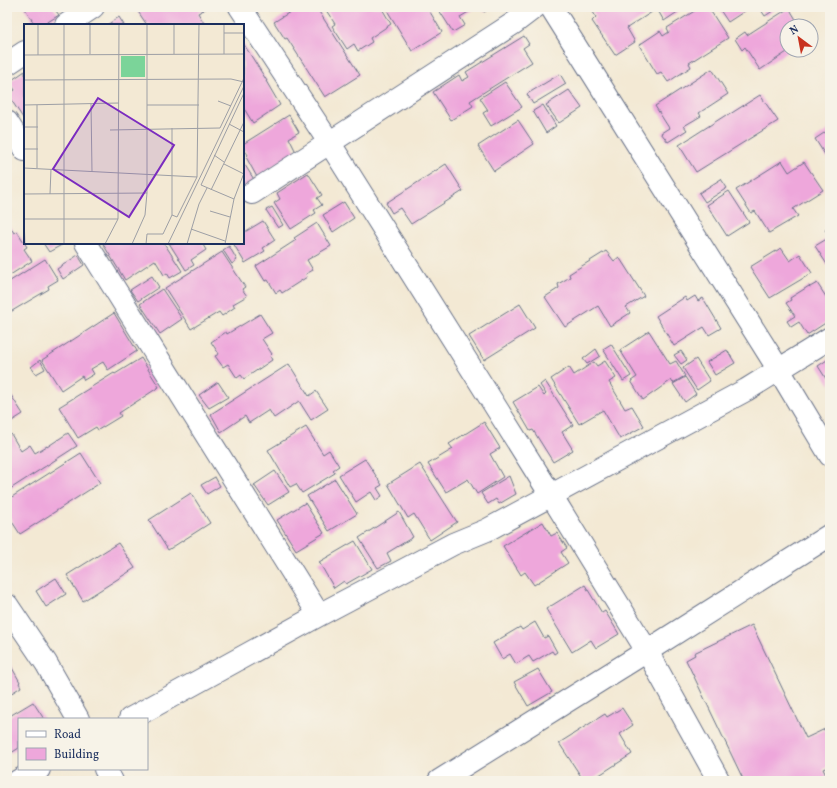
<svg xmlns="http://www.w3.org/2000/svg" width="837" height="788" font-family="Vollkorn,serif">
  <rect width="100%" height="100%" fill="#f7f3e8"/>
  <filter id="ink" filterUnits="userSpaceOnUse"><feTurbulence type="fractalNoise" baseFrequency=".025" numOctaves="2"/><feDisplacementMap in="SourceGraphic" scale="8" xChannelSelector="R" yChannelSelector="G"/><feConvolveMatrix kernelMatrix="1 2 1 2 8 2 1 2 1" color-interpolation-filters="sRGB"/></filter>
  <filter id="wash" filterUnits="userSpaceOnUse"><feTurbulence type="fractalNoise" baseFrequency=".012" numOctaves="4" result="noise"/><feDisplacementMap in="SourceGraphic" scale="16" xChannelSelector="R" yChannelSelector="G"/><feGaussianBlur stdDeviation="0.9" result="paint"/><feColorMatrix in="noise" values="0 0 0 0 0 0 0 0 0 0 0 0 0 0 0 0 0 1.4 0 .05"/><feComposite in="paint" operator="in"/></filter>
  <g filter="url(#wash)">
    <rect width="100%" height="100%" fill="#f3e9d4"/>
    <g id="blocks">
      <path fill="#eea7db" d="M24 7H53L59 15 43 25H35Z
        M135 7H209L198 13 205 25H147Z
        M298 7H316L360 75 325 97 287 38 285 39 274 22Z
        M324 7H381L391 24 370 38 372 42 358 51 354 44 347 49 332 26 335 24Z
        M385 7H427L442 32 412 51Z
        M437 7H477L460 17 465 25 453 32Z
        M481 7H493L484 12Z
        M590 7H649L652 12 627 28 635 42 615 55 592 21 596 17Z
        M656 7H685L664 21Z
        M701 7H708L728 38 689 63 691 67 668 82 661 72 657 74 639 45 660 31 663 36 669 32 667 28Z
        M718 7H751L728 22Z
        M759 7H779L765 16Z
        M789 8 800 26H787V50H790L760 70 745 47 742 50 735 39 745 32 747 35Z
        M119 17 124 25H107Z
        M524 36 529 44 523 48 532 62 470 101 473 106 451 120 433 92 459 75 462 81 469 77 466 72Z
        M243 43 267 81H266L280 105 253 123 243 107Z
        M712 69 728 94 699 113 701 116 684 126 687 130 668 142 661 133 669 128 655 106Z
        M25 71V121L8 95 15 90 9 82Z
        M560 74 566 84 533 104 527 94Z
        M505 82 522 107 491 126 483 113 488 110 480 98Z
        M569 90 582 108 559 123 546 105Z
        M760 95 778 121 696 172 679 145 726 115 727 116Z
        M543 105 556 126 546 133 533 111Z
        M289 115 299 132 289 138 296 152 257 177 246 157 248 155 243 147V144Z
        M518 120 534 144 494 171 478 146Z
        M830 129V160L829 161 815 139Z
        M782 161 789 172 804 162 823 190 793 209 798 216 769 233 755 211 751 213 736 190Z
        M243 162 255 181 243 188Z
        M446 164 463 191 411 224 400 208 392 213 386 203Z
        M308 173 322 195 317 198 322 205 314 210 316 213 291 229 274 203 280 199 277 193Z
        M721 179 727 188 705 202 699 193Z
        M729 191 749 222 727 236 707 205Z
        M344 202 354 218 333 232 323 215Z
        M272 207 283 225 278 228 266 210Z
        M263 221 275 240 263 248 265 251 245 263 233 243H243V233Z
        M7 222 14 233 17 231 27 247 24 249 32 261 7 277Z
        M317 223 331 246 307 260 313 270 306 274 307 277 282 293 280 290 276 293 268 280 265 281 256 266 296 240 294 238Z
        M830 227V236L825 230Z
        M830 237V269L815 246Z
        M43 243H65L49 252Z
        M105 243H164L182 271 170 278 167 273 164 275 155 260 125 280 103 244Z
        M169 243H202L206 250 191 260 194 265 186 270Z
        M229 246 237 260 232 264 223 250Z
        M781 248 790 261 800 254 812 273 770 298 750 267Z
        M606 251 614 261 619 257 644 296 626 307 630 313 610 326 598 306 565 327 545 297 559 288 558 284 570 277 569 274Z
        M222 252 245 287 242 289 247 296 233 304 235 307 222 316 219 312 191 329 165 288Z
        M78 255 84 265 63 279 57 269Z
        M45 259 58 280 48 286 49 289 7 314V283Z
        M152 276 159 287 138 301 130 290Z
        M817 283 830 303V320L807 335 799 322 791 327 787 321 795 316 786 303 791 300 790 298 809 286 810 287Z
        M162 289 182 319 160 334 140 304Z
        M695 296 698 301 703 298 721 328 709 335 704 327 674 346 656 316 685 297 687 301Z
        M520 304 535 328 484 360 469 336Z
        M114 313 137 351 108 370 103 362 91 369 94 374 84 380 82 376 61 390 42 360Z
        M260 314 272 333 262 339 272 354 270 356 272 360 244 379 241 375 237 378 228 364 223 367 215 356 219 354 211 342 226 332 227 334Z
        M649 331 670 364 676 361 685 376 673 383 671 380 670 381 643 400 631 381 637 377 620 350Z
        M611 344 631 376 623 381 603 349Z
        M596 349 600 356 587 364 583 359Z
        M727 350 735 363 715 375 707 362Z
        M681 351 687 360 681 364 674 355Z
        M141 358 159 387 119 413 121 416 98 430 96 427 78 438 59 407 114 373 115 374Z
        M830 358V385L818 366Z
        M696 359 710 381 697 390 683 368Z
        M40 360 45 369 36 374 31 367Z
        M605 361 616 378 609 382 625 409 632 406 644 426 620 439 603 410 579 424 551 379 569 367 574 375 594 362 597 366Z
        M289 364 309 396 316 391 328 409 311 420 299 401 274 418 269 410 249 423 245 416 221 432 211 414Z
        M685 377 696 394 685 402 673 384Z
        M545 381 573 425 562 432 573 450 553 462 533 430 530 431 513 402 538 387 544 396 546 394 540 385Z
        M218 382 228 397 209 408 199 395Z
        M7 389 23 414 7 424Z
        M484 422 500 448 490 454 503 477 477 494 468 479 446 492 428 464 453 449 449 444Z
        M306 427 323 454 329 450 339 466 333 470 335 473 302 493 296 484 290 487 268 450Z
        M68 433 77 446 7 491V437L11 434 21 451 30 445 35 453 47 446V447Z
        M81 453 100 483 20 534 7 514V500Z
        M365 459 382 485 377 488 382 496 376 500 371 492 356 502 339 475Z
        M420 464 457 522 430 540 414 514 408 518 388 484Z
        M275 471 289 492 268 505 254 485Z
        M509 476 516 494 499 504 496 499 488 504 481 493Z
        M215 477 220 486 207 494 201 485Z
        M335 479 357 514 329 531 307 496Z
        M191 493 210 523 168 550 149 520Z
        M305 503 324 533 296 550 277 520Z
        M399 512 413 537 387 553 391 561 378 568 359 538Z
        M543 522 551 536 557 533 567 548 561 552 568 563 534 585 525 572 521 575 503 546Z
        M355 541 372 569 346 584 344 581 334 588 319 562Z
        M118 543 135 568 83 601 67 575Z
        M56 578 66 594 46 607 36 591Z
        M585 585 602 613 605 611 619 634 596 648 591 640 572 652 546 609Z
        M535 622 544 638 548 636 557 652 554 654 552 651 533 662 529 656 516 664 510 654 502 659 493 643 520 627 522 630Z
        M752 625 806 738 825 729 830 740V766L823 769 829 781H744L686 660 695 655 694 653Z
        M7 659 20 682 19 683 21 687 7 696Z
        M538 669 552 692 528 706 514 682Z
        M33 702 44 719H19V748L11 753 7 746V715L8 717Z
        M622 708 633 725 620 734 632 754 590 781H584L559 743 605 714 607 717Z"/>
    </g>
  </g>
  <g filter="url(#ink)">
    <use href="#blocks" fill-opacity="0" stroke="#677087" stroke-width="1"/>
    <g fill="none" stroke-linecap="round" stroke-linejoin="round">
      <defs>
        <path id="minor" d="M240 7 329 142 551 495 647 651 719 781
          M66 25 93 7
          M7 64 25 52
          M7 122 25 150
          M252 193 514 23 535 7
          M86 243 319 615
          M7 605 46 663 78 719
          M130 719 319 615 453 544 487 530 746 390 830 338
          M105 769 112 781
          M18 781 39 769
          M439 781 647 651 830 535"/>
        <path id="tertiary" d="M551 7 779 370 830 455"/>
      </defs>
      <use href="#minor" stroke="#677087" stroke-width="24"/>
      <use href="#tertiary" stroke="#677087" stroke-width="24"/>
      <use href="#minor" stroke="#fff" stroke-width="22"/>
      <use href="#tertiary" stroke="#fff" stroke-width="22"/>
    </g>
  </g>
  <g transform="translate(24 24)">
    <rect width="220" height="220" fill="#f3e9d4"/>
    <path d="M97 32H121V53H97Z" fill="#7bd499"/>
    <path fill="none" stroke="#9d9fa5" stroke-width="1" d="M40 0V220M66 0V30M150 0V30M200 0V30M200 9H220M0 31 220 30M14 31V0M0 56 207 55 220 58M194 77 207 82M67 80 68 148M0 81 95 79M123 81H175M205 100 220 108M0 103H14M86 106 196 104 220 54M0 125H14M190 131 200 138M200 140 220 150M0 144 173 153 175 0M13 144V81M187 166 220 98M0 170 123 169M26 170 27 145M210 175 177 161 220 69M186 187 206 193M148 191 153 193 173 153M0 195H94M0 195 1 220M167 205 201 217M81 220 94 195 95 0M108 220 121 191 123 169V0M122 220 123 210H139L148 191V104M144 220 220 62M163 220 175 180 183 164M201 220 210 175 220 149"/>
    <path fill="#7b2cbf" fill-opacity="0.15" stroke="#7b2cbf" stroke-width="2" d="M74 74 150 121 105 193 29 145Z"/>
    <rect width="220" height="220" fill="none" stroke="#1b2f5e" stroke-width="2"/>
  </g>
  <rect width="837" height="788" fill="none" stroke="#f7f3e8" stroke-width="24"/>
  <rect x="18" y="718" width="130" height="52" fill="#f7f3e8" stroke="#9fa5b1"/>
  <rect x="26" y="731" width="20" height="6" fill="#ffffff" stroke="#9fa5b1"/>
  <text x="54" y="738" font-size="12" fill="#1b2f5e">Road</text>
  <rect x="26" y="748" width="20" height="12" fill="#eea7db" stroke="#9fa5b1"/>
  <text x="54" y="758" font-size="12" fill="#1b2f5e">Building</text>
  <g transform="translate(799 38) rotate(328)"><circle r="19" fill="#f7f3e8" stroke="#9fa5b1"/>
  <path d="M0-3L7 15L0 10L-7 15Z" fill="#c8321e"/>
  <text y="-6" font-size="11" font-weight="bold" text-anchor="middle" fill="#1b2f5e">N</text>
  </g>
</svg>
